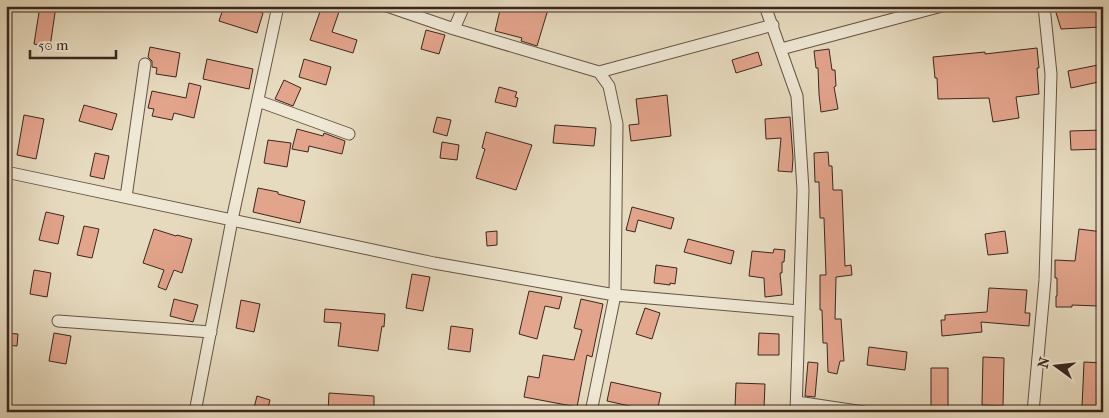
<svg xmlns="http://www.w3.org/2000/svg" width="1109" height="418" font-family="'IM FELL French Canon',serif">
  <rect width="100%" height="100%" fill="#e7dbbf"/>
  <filter id="stains"><feTurbulence type="fractalNoise" baseFrequency=".004" numOctaves="4"/><feColorMatrix values="0 0 0 0 .2 0 0 0 0 .09 0 0 0 0 .02 0 0 0 .5 -.17"/></filter>
  <radialGradient id="worn" r=".72"><stop offset=".6" stop-color="#630" stop-opacity="0"/><stop offset="1" stop-color="#630" stop-opacity=".3"/></radialGradient>
  <path fill="#e3a48c" stroke="#3a261e" d="M40 6H56L50 47 34 44Z
    M224 6H241L263 13 257 33 219 21Z
    M322 6H341L332 32 357 40 353 53 310 40Z
    M501 6H512L530 11 532 6H549L537 46 521 41 522 38 495 31Z
    M1054 6H1103L1101 27 1061 29Z
    M426 30 445 35 439 54 421 49Z
    M150 47 180 53 176 77 156 74 157 68 152 67V61L148 57Z
    M1037 48 1039 68H1037L1039 94 1016 97 1019 118 993 122 989 98 938 99 937 78H935L933 57 985 52V54Z
    M829 49 832 70H835L836 86 834 87 838 109 821 112 819 94 818 68H816L814 51Z
    M758 52 762 65 736 73 732 60Z
    M207 59 253 69 249 89 203 79Z
    M304 59 331 67 326 85 299 77Z
    M1103 64V81L1071 88 1068 71Z
    M284 80 301 88 293 106 275 99Z
    M189 83 201 86 194 118 174 113 172 120 152 116 154 109 148 108 152 91 186 98Z
    M499 87 517 92 515 97 518 98 516 107 495 102Z
    M667 95 671 136 631 141 629 125 639 124 636 99Z
    M84 105 117 114 112 130 79 121Z
    M24 115 44 119 36 159 17 155Z
    M437 117 451 120 447 136 433 132Z
    M790 117 793 158 792 172 778 171 781 138 766 139 765 119Z
    M555 125 596 128 594 146 553 143Z
    M297 129 323 136 324 133 345 141 342 154 309 146 308 152 292 149Z
    M1103 130V149L1071 150 1070 131Z
    M486 132 532 145 516 190 476 178 485 149 482 148Z
    M268 140 291 143 287 167 264 163Z
    M442 142 459 145 457 160 440 158Z
    M828 152 829 166H832L833 190H842L845 266 851 265 852 275 836 277 835 319H841L844 361H840L837 374 828 372 827 343H823L822 310H820V275H826L824 218H820L819 182H815L814 153Z
    M95 153 109 156 104 179 90 176Z
    M258 188 278 192V194L305 201 300 223 253 212Z
    M632 207 674 218 671 229 638 220 635 232 626 230Z
    M46 212 64 216 58 244 39 240Z
    M84 226 99 229 92 258 77 255Z
    M154 229 176 236 177 235 192 239 182 273 174 270 166 290 158 287 164 270 143 263Z
    M1079 229 1103 232 1099 261H1101L1098 306 1072 305V307H1056V296H1057V278H1055V260L1075 261Z
    M497 231V245L487 246 486 232Z
    M1005 231 1008 253 988 255 985 234Z
    M688 239 734 251 731 264 684 252Z
    M774 249 785 250 784 262H782V273H780L782 295 765 297 764 278 749 276 752 251 773 253Z
    M656 265 677 268 675 284 670 283V285L654 283Z
    M34 270 51 273 47 297 30 294Z
    M412 274 430 277 423 311 406 308Z
    M989 288 1027 290 1025 313H1030L1029 326 981 322 982 332 942 336 941 320H945V315L987 312Z
    M529 291 562 297 559 309 545 306 537 339 519 334Z
    M174 299 198 305 193 322 170 316Z
    M581 299 603 304 592 357 587 355 577 407 524 397 528 376 539 378 543 355 574 360 582 330 574 328Z
    M241 300 260 304 254 332 236 328Z
    M645 308 660 313 652 339 636 334Z
    M325 309 385 314 384 327 382 326 378 351 338 346 341 323 324 322Z
    M451 326 473 329 470 352 448 349Z
    M6 333 18 334 17 346 6 345Z
    M54 333 71 336 66 364 49 361Z
    M759 333 779 334V355H758Z
    M869 347 907 352 905 370 867 365Z
    M983 357 1004 358 1003 406 982 405Z
    M808 362 818 363 815 397 805 396Z
    M1084 362 1103 363V408L1082 407Z
    M931 368H948V411H931Z
    M611 382 661 393 657 412 607 401Z
    M736 383 765 384 764 408 735 407Z
    M329 393 374 396V412H328Z
    M257 396 270 400 267 412H253Z"/>
  <g fill="none" stroke-linecap="round" stroke-linejoin="round">
    <defs>
      <path id="street" d="M387 6 454 29 599 72 773 25
        M765 6 797 96 803 190 796 412
        M454 29 464 6
        M781 49 942 6
        M258 101 349 134
        M6 172 434 263 615 295 799 311
        M126 197 145 64
        M58 321 211 332
        M797 402 864 412
        M195 412 232 220 278 6
        M591 412 615 295 617 124 609 86 599 72
        M1033 412 1045 280 1051 74 1044 6"/>
    </defs>
    <use href="#street" stroke="#655346" stroke-width="13"/>
    <use href="#street" stroke="#efe8d5" stroke-width="11"/>
  </g>
  <rect width="1109" height="418" fill="none" stroke="#e7dbbf" stroke-width="25"/>
  <rect x="8" y="8" width="1094" height="403" fill="none" stroke="#3a261e" stroke-width="2.5"/>
  <rect x="12" y="12" width="1084" height="393" fill="none" stroke="#3a261e"/>
  <g transform="translate(1056 366) rotate(285)" stroke="#efe8d5" stroke-width="4" paint-order="stroke">
  <path d="M0-4L9 19L0 12L-9 19Z" fill="#3a261e"/>
  <text y="-8" font-size="14" font-weight="bold" text-anchor="middle" fill="#3a261e">N</text>
  </g>
  <path d="M30 50v8h86v-8" fill="none" stroke="#3a261e" stroke-width="2.5"/>
  <text x="38" y="50" font-size="15" fill="#3a261e" stroke="#efe8d5" stroke-width="4" paint-order="stroke">50 m</text>
  <rect width="100%" height="100%" filter="url(#stains)"/>
  <rect width="100%" height="100%" fill="url(#worn)"/>
</svg>
